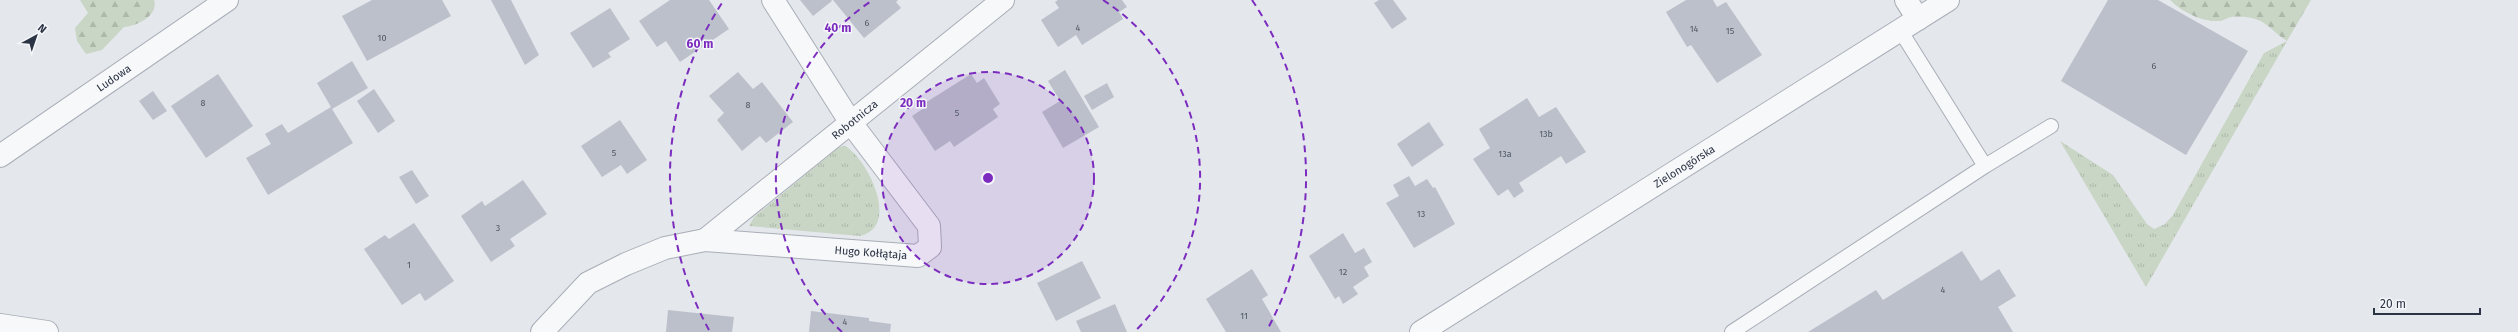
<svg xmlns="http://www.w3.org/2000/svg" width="2518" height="332" font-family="'Fira Sans',sans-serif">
  <defs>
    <pattern id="grass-tufts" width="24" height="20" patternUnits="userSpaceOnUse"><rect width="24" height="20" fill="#c9d6c5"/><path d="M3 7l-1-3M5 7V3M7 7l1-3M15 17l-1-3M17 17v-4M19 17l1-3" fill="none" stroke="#adb8ab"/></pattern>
    <pattern id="forest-firs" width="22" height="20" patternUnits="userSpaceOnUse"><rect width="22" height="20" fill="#c9d6c5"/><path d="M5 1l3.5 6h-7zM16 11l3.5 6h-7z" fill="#adb8ab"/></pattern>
  </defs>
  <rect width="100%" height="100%" fill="#e4e7ec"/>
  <path fill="url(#grass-tufts)" d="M2287 41 2146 287 2060 141 2113 175 2147 224 2154 229 2165 224 2173 215 2264 53Z
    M845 146C868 159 901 227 860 236L749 226 754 217 839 147Z"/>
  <path fill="url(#forest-firs)" d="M80 0H154C159 16 136 26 124 27L102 50 86 54 77 41 75 28 88 13Z
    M2170 0H2311L2287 41C2278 36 2266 22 2258 20 2250 17 2236 15 2228 18 2225 19 2222 21 2219 21 2202 22 2182 12 2170 0Z"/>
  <path fill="#bbc0ca" d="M372 0H442L451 16 367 61 342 16Z
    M491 0H511L539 55 525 65Z
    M670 0H709L729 29 680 62 666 41 657 47 639 21Z
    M800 0H831L832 1 813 16Z
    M833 0H898L896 2 901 8 864 38Z
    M1058 0H1122L1127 7 1119 12 1123 19 1082 45 1076 35 1058 47 1041 20 1059 8 1055 2Z
    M1379 0H1393L1407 19 1392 29 1374 3Z
    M1686 0H1713L1717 7 1726 2 1762 55 1717 83 1691 45 1687 47 1666 12Z
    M2108 0H2158L2248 51 2186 155 2061 81Z
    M610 8 630 39 608 53 611 57 593 68 570 33Z
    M352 61 368 88 332 109 353 143 268 195 246 158 271 144 265 134 282 124 288 133 331 107 317 83Z
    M1065 70 1099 127 1063 148 1042 112 1060 101 1048 81Z
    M738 72 753 89 762 82 793 122 766 143 760 136 742 151 717 120 724 113 709 96Z
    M218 74 253 126 206 158 171 106Z
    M971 74 977 83 984 78 1000 104 993 109 998 117 954 147 950 141 935 151 912 116 927 106 925 103Z
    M1107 83 1114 97 1092 110 1084 96Z
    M374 89 395 121 378 133 357 101Z
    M153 91 167 111 153 120 139 101Z
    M1527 98 1539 117 1556 107 1586 152 1566 164 1561 156 1519 183 1524 191 1514 198 1508 189 1498 196 1473 159 1490 148 1479 129Z
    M620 120 647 160 627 174 621 165 602 177 581 146Z
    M1429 122 1444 145 1412 167 1397 144Z
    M412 170 429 196 416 204 399 177Z
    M1409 176 1415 186 1427 179 1433 188 1435 187 1455 224 1414 248 1386 203 1399 196 1393 185Z
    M523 180 547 214 510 239 515 246 491 262 461 216 482 201 485 206Z
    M414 223 454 281 425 301 420 293 402 305 364 249 385 235 389 239Z
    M1343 233 1355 253 1364 248 1372 262 1364 267 1369 276 1353 287 1358 294 1343 304 1339 296 1335 299 1309 256Z
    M1962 251 1981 281 1999 269 2016 296 1998 307 2013 332H1808L1876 290 1883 300Z
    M1082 261 1101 298 1056 321 1037 283Z
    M1252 269 1268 295 1262 299 1281 332H1226L1206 299Z
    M1115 304 1127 332H1081L1076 321Z
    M668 310 734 317 732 332H666Z
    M811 311 869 318V321L891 324 890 332H809Z"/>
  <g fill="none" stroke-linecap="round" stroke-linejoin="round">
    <defs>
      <path id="service" d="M1985 166 2051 126
        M1732 332 1985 166 1900 30"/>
      <g id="minor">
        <path d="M1906 0 1918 19"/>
        <path id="s1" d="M0 156 227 0"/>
        <path id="s2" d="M705 240 1003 0"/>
        <path id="s3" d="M542 332 588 283 626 264 665 248 705 240 918 256 930 247 929 226 851 123 773 0"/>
      </g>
      <g id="tertiary">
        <path d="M0 325 47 332"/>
        <path id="s4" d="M1421 332 1948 0"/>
      </g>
    </defs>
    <use href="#service" stroke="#a9aeb7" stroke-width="16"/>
    <use href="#minor" stroke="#a9aeb7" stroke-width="24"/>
    <use href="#tertiary" stroke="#a9aeb7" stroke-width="24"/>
    <use href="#service" stroke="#f7f8fa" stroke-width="14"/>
    <use href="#minor" stroke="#f7f8fa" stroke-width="22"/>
    <use href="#tertiary" stroke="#f7f8fa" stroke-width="22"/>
  </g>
  <circle cx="988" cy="178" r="106" fill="#7b2cbf" fill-opacity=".12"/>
  <g fill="none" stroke="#7b2cbf" stroke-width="2" stroke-dasharray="7 5">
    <circle cx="988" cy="178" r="106"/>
    <path d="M842 332A212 212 0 0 1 873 0M1103 0A212 212 0 0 1 1134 332"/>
    <path d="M709 330A318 318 0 0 1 724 0M1252 0A318 318 0 0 1 1267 330"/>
  </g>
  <g text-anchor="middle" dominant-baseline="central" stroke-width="3" stroke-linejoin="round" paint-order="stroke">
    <g font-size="9" fill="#4f5766">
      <text x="867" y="23">6</text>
      <text x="1078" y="28">4</text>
      <text x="1694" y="29">14</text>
      <text x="1730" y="31">15</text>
      <text x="382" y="38">10</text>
      <text x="2154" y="66">6</text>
      <text x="203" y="103">8</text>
      <text x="748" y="105">8</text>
      <text x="957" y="113">5</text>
      <text x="1546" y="134">13b</text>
      <text x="614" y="153">5</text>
      <text x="1505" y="154">13a</text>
      <text x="1421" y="214">13</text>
      <text x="498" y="228">3</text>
      <text x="409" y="265">1</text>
      <text x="1343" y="272">12</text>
      <text x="1943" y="290">4</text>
      <text x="1244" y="316">11</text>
      <text x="845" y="322">4</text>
    </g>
    <g font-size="11" fill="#2b3445" stroke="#f4f6f9">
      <text stroke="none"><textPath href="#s1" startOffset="138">Ludowa</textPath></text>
      <text stroke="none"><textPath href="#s2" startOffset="192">Robotnicza</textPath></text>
      <text stroke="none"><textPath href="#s4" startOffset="311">Zielonogórska</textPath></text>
      <text stroke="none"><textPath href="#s3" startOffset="359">Hugo Kołłątaja</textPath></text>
    </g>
  </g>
  <circle cx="988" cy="178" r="6" fill="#7b2cbf" stroke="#f4f6f9" stroke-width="2"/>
  <g font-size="12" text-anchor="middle" font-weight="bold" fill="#7b2cbf" stroke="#f4f6f9" stroke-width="3" stroke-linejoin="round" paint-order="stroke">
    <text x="838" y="32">40 m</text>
    <text x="700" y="48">60 m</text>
    <text x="913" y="107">20 m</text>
  </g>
  <g transform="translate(36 36) rotate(40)" stroke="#f4f6f9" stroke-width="3" paint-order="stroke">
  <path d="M0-3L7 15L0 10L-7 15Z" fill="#2b3445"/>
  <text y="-6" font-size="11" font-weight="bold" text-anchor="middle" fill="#2b3445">N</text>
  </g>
  <path d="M2374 308v6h106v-6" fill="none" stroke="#2b3445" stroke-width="2"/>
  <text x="2380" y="308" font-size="12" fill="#2b3445" stroke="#f4f6f9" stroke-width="3" paint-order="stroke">20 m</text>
</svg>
